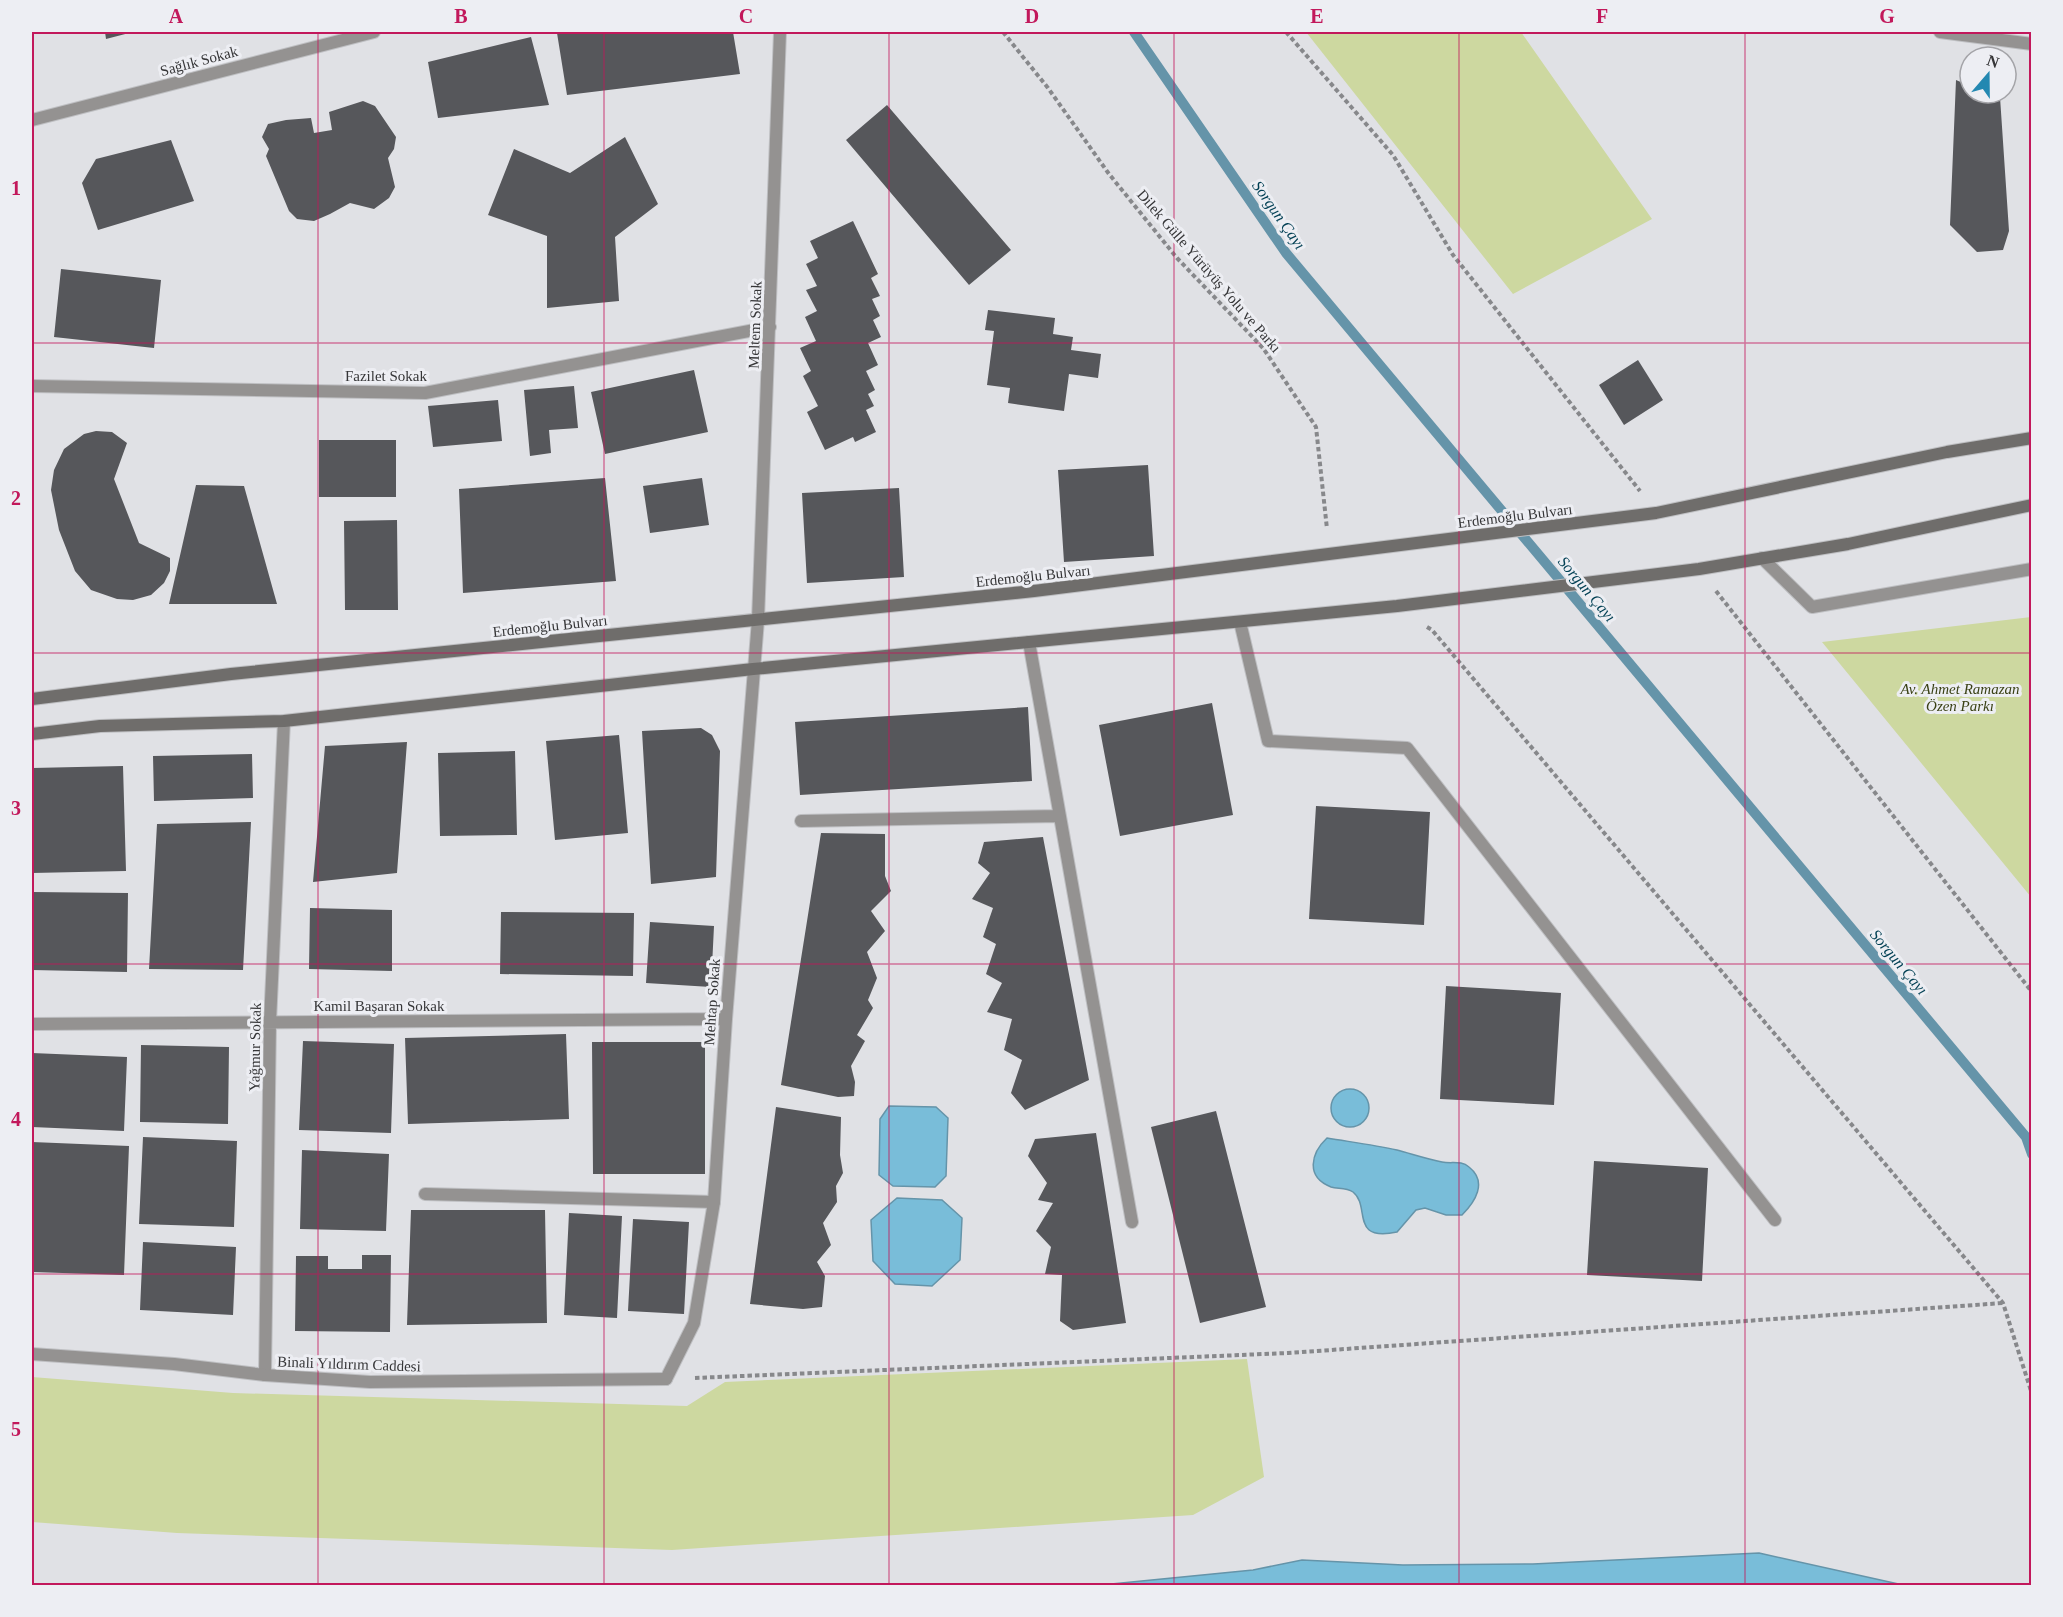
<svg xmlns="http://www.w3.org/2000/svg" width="2063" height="1617" font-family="'Times New Roman',serif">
  <rect width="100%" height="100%" fill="#e0e1e5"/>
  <path fill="#cdd8a0" d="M1306 32H1521L1652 219 1513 294Z
    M2031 617H2032L2031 897 1822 642Z
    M1247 1359 1264 1477 1193 1515 672 1550 177 1533 32 1522V1377L233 1393 687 1406 725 1382Z"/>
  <path fill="#79bdd9" stroke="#6594a9" stroke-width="1.5" d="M1331 1108a19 19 0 1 1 38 0a19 19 0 1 1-38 0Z
    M889 1106 936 1107 948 1118 946 1176 935 1187 893 1186 879 1175 880 1119Z
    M1327 1138C1351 1142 1374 1145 1397 1150 1412 1154 1427 1159 1442 1162 1452 1164 1461 1160 1469 1167 1488 1182 1475 1202 1462 1215H1446L1425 1208 1416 1210 1397 1232C1349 1242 1371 1206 1353 1192 1346 1187 1338 1189 1331 1187 1305 1177 1311 1153 1327 1138Z
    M897 1198 942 1200 962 1218 960 1260 932 1286 895 1284 873 1261 871 1220Z
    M1759 1553 1903 1585H1101L1253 1570 1302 1560 1403 1565 1533 1564Z"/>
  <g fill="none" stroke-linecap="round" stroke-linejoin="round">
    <path stroke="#6594a9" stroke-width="10" d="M1134 32 1286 253 2026 1137 2032 1154"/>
  </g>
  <path fill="#56575b" d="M105 32H133L106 39Z
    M564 32H733L740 74 567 95 557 33Z
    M531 37 549 105 438 118 428 62Z
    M1956 80 1970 86V93H1990L2000 97 2009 231 2003 250 1977 252 1950 225Z
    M363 101 375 106 396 137 394 149 388 158 395 187 389 198 374 209 350 203 330 214 314 221 297 219 289 211 266 156 269 149 262 137 268 124 286 120 311 118 314 133 332 130 329 112Z
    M887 105 1011 250 969 285 846 140Z
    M625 137 658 204 615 237 619 301 547 308V236L488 215 514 149 570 173Z
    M171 140 194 201 98 230 82 183 96 159Z
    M853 221 878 274 871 278 880 296 872 299 880 316 873 320 881 337 868 343 878 365 866 371 875 390 868 394 874 406 866 410 876 432 855 442 853 437 825 450 807 412 818 406 803 376 811 371 800 348 816 341 805 317 817 311 806 290 817 286 806 264 818 258 810 241Z
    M61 269 161 280 154 348 54 337Z
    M988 310 1055 318 1053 334 1073 337 1071 350 1101 354 1098 378 1069 374 1064 411 1008 403 1010 388 987 385 994 331 985 330Z
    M1638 360 1663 400 1624 425 1599 385Z
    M694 370 708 432 605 454 591 392Z
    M574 386 578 428 549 430 551 453 530 456 524 390Z
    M498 400 502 441 433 447 428 406Z
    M96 431 112 432 127 443 114 479 139 543 170 558V571L164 583 151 595 133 600 117 599 91 590 75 571 59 530 51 490 54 470 64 449 84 434Z
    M319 440H396V497H319Z
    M1148 465 1154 556 1064 562 1058 470Z
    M605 478 616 581 463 593 459 489Z
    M702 478 709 525 650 533 643 486Z
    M196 485 244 486 277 604H169Z
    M899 488 904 577 807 583 802 493Z
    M397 520 398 610H345L344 521Z
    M1212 703 1233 815 1120 836 1099 725Z
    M1028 707 1032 781 800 795 795 722Z
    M701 728 712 735 720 751 716 877 651 884 642 731Z
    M619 735 628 833 555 840 546 741Z
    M407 742 397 873 313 882 325 746Z
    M515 751 517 835 440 836 438 753Z
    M252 754 253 798 154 801 153 756Z
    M123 766 126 871 32 873V768Z
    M1316 806 1430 812 1424 925 1309 919Z
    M251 822 243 970 149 969 157 824Z
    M821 833 885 834V876L891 891 871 911 885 931 867 952 877 978 868 1000 873 1008 857 1035 865 1041 851 1066 855 1082 854 1096 838 1097 781 1085Z
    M1043 837 1089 1080 1025 1110 1011 1093 1022 1060 1004 1050 1012 1019 987 1012 1002 983 986 974 996 944 983 937 993 908 972 899 990 873 978 863 984 842Z
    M32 892 128 893 127 972 32 970Z
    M310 908 392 910V971L309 969Z
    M501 912 634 913 633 976 500 974Z
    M650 922 714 926 711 987 646 983Z
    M1446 986 1561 993 1554 1105 1440 1099Z
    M566 1034 569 1119 408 1124 405 1038Z
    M303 1041 394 1044 391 1133 299 1130Z
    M592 1042H705V1174H593Z
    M141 1045 229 1047 228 1124 140 1122Z
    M32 1053 127 1057 124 1131 32 1127Z
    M776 1107 841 1117 840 1155 843 1173 836 1186 837 1202 823 1223 831 1245 817 1262 825 1276 822 1307 803 1309 750 1304Z
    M1216 1111 1266 1307 1200 1323 1151 1127Z
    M1096 1133 1126 1323 1073 1330 1060 1321 1062 1275 1045 1274 1051 1247 1036 1231 1053 1203 1038 1200 1047 1183 1028 1156 1035 1139Z
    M143 1137 237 1141 234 1227 139 1224Z
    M32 1142 129 1146 124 1275 32 1272Z
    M302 1150 389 1154 386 1231 300 1229Z
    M1594 1161 1708 1168 1702 1281 1587 1275Z
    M411 1210H545L547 1323 407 1325Z
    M569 1213 622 1216 617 1318 564 1315Z
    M633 1219 689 1222 684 1314 628 1311Z
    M143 1242 236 1247 233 1315 140 1310Z
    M362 1255H391L390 1332 295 1331 296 1256H328V1269H362Z"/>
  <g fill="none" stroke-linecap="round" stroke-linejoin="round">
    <defs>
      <path id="service" d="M1762 558 1812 607 2032 569
        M1240 622 1268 741 1407 748 1775 1220
        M1029 642 1132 1222
        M801 821 1060 816
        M425 1194 714 1202"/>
      <path id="minor" d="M1940 32 2032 44
        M32 120 374 32
        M32 386 425 393 770 327
        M32 1024 726 1019
        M265 1375 270 1022 284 721
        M666 1379 694 1323 714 1202 726 1019 758 620 780 32"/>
      <path id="tertiary" d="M32 1354 174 1364 265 1375 370 1382 666 1379"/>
      <path id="secondary" d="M32 699 231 674 1034 591 1656 513 1947 452 2032 438
        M32 734 100 726 284 721 753 669 1397 606 1699 569 1848 544 2032 505"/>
    </defs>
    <use href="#service" stroke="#bebfc2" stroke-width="14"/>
    <use href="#minor" stroke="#bebfc2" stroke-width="14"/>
    <use href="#tertiary" stroke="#bebfc2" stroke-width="14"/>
    <use href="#secondary" stroke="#bebfc2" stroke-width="14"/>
    <path stroke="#87888b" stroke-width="4" stroke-dasharray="4.5 3" stroke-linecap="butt" d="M1003 32 1048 88 1109 174 1177 258 1263 348 1316 427 1327 529
      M1286 32 1393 155 1453 255 1640 491
      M1716 591 2032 992
      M1427 627 1432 630 2003 1303 2032 1394
      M695 1378 1288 1353 2003 1303"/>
    <use href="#service" stroke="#949291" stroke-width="12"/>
    <use href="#minor" stroke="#949291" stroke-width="12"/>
    <use href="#tertiary" stroke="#949291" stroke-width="12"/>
    <use href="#secondary" stroke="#6f6d6b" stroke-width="12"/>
  </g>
  <path fill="none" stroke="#c2185b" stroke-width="1.5" stroke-opacity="0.55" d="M318 32V1586M604 32V1586M889 32V1586M1174 32V1586M1459 32V1586M1745 32V1586M32 343H2032M32 653H2032M32 964H2032M32 1274H2032"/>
  <g text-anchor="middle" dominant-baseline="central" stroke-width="6" stroke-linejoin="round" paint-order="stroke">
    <g font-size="15" fill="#363638" stroke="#edeef3">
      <text transform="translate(199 61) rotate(-15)">Sağlık Sokak</text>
      <text transform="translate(1209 271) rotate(49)">Dilek Gülle Yürüyüş Yolu ve Parkı</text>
      <text transform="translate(755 325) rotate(-88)">Meltem Sokak</text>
      <text x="386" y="376">Fazilet Sokak</text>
      <text transform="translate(1515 516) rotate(-7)">Erdemoğlu Bulvarı</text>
      <text transform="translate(1033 576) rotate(-6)">Erdemoğlu Bulvarı</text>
      <text transform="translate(550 626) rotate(-6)">Erdemoğlu Bulvarı</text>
      <text transform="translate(712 1002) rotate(-86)">Mehtap Sokak</text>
      <text x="379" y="1006">Kamil Başaran Sokak</text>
      <text transform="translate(255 1047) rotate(-89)">Yağmur Sokak</text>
      <text transform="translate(349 1364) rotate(2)">Binali Yıldırım Caddesi</text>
    </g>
    <g font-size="15" font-style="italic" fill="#3a4115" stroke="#edeef3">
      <text x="1960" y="689">Av. Ahmet Ramazan<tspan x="1960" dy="17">Özen Parkı</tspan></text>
    </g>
    <g font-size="16" font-style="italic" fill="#013f53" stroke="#edeef3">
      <text transform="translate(1279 215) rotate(55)">Sorgun Çayı</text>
      <text transform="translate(1587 589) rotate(50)">Sorgun Çayı</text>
      <text transform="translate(1899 962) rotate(50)">Sorgun Çayı</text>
    </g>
  </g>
  <rect width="2063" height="1617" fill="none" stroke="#edeef3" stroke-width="66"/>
  <g transform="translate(1988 75) rotate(20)"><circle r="28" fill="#edeef3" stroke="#a4a4a8" stroke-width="1.5"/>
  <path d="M0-4.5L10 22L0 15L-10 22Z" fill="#2388b1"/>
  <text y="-9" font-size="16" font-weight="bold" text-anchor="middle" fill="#363638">N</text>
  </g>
  <rect x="33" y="33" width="1997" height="1551" fill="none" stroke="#c2185b" stroke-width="2"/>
  <g font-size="20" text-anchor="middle" font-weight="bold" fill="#c2185b">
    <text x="176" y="23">A</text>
    <text x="461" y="23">B</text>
    <text x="746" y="23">C</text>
    <text x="1032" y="23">D</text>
    <text x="1317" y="23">E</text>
    <text x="1602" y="23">F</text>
    <text x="1887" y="23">G</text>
    <text x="16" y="195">1</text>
    <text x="16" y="505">2</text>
    <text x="16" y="815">3</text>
    <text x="16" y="1126">4</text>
    <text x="16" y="1436">5</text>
  </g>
</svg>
